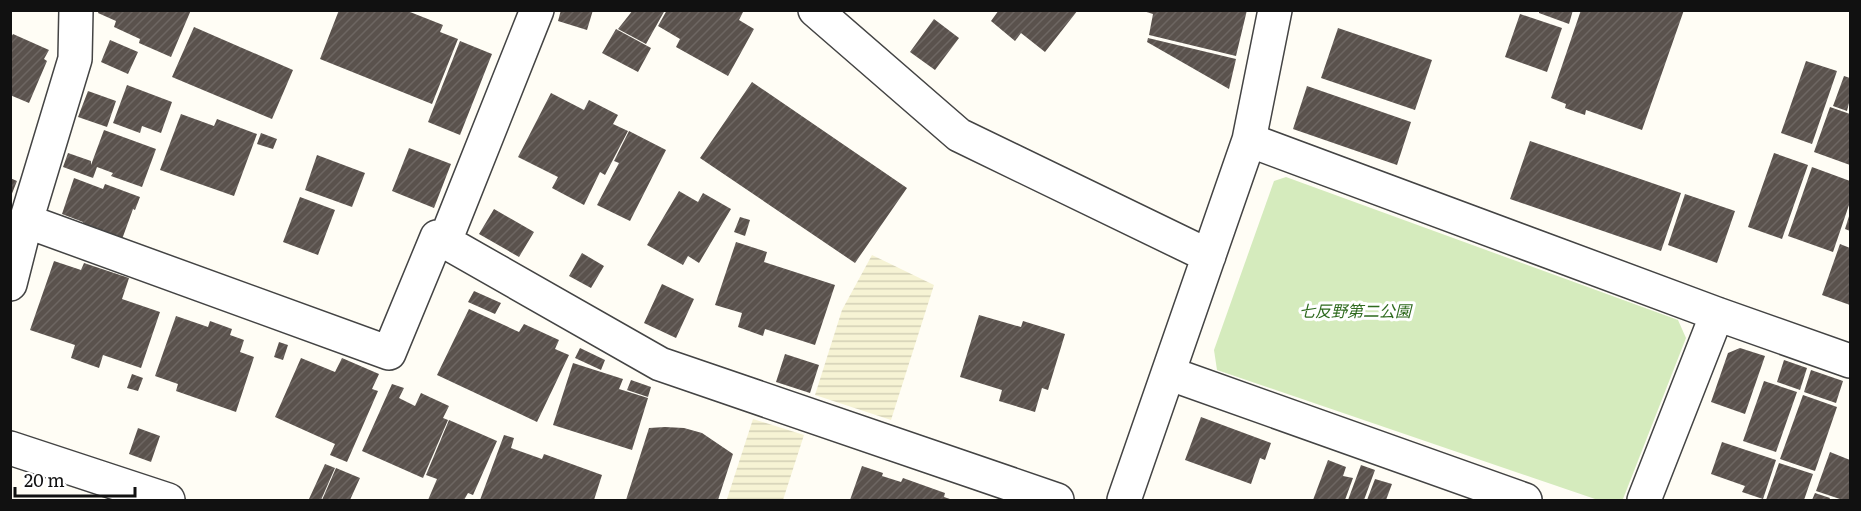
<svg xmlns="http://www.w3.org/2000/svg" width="1861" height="511" font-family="Literata,'Noto Sans JP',serif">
  <defs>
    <pattern id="farmland-rules" width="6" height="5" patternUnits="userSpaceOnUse" patternTransform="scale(1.5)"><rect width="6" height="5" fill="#f6f3d4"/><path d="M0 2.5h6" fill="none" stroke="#d2cfb5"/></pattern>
    <pattern id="building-hatch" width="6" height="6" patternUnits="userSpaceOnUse" patternTransform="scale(1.5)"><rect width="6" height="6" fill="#5a524d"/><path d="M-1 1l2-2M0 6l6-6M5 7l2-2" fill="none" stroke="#6d6662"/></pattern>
  </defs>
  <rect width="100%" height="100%" fill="#fffdf5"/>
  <path fill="url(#farmland-rules)" d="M872 255 934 285 891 420 815 395 842 310Z
    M753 419 804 435 783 500H733L727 499Z"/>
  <path fill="#d5ebbd" d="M1286 177 1678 320 1686 338 1623 499 1598 500 1217 370 1214 350 1274 181Z"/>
  <path fill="url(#building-hatch)" d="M99 10H191L171 57 139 43 140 39 114 27 116 21 98 13Z
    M339 10H405L443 25 440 32 458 39 432 104 320 59Z
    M561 10H593L587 30 558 21Z
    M633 10H665L646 44 618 29Z
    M667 10H744L739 20 754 29 728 76 676 47 680 39 658 26Z
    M999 10H1078L1045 52 1021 33 1015 41 991 21Z
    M1140 10H1247L1236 56 1149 35 1153 14Z
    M1539 10H1573L1569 24 1539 13Z
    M1581 10H1684L1642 130 1586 110 1585 115 1565 108 1566 104 1551 98Z
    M1520 14 1562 28 1547 72 1505 57Z
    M934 19 959 38 935 70 910 52Z
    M194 27 293 70 272 119 172 77Z
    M1338 28 1432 60 1415 110 1321 78Z
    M616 29 651 48 638 72 602 53Z
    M13 34 49 50 44 59 47 61 29 103 10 95V39Z
    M1148 38 1236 59 1229 89 1147 42Z
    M110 40 138 52 128 74 101 62Z
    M460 41 492 54 460 135 428 122Z
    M1806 61 1837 71 1812 144 1781 133Z
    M1844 76 1850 78V99L1847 111 1833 106Z
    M752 82 907 188 855 263 700 158Z
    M127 85 172 102 161 133 142 126 140 133 113 123Z
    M1307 86 1411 122 1397 165 1293 129Z
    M88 91 116 101 107 127 78 117Z
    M551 93 584 110 589 100 618 115 613 124 628 131 605 175 600 172 584 205 552 188 558 177 518 157Z
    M1830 107 1850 114V165L1814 152Z
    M181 114 214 126 217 119 257 134 234 196 160 170Z
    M104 130 156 149 142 187 111 176 113 173 97 167 93 178 63 167 68 153 91 161V165Z
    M629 131 666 150 630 221 597 205 619 163 614 161Z
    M261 133 277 139 273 149 257 144Z
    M1530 141 1681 193 1661 251 1510 199Z
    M409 148 451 164 434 208 392 191Z
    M1774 153 1808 165 1782 239 1748 227Z
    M317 155 365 173 352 207 305 190Z
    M1812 167 1850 181V202L1833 252 1788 236Z
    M10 178 17 181 11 196H10Z
    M74 178 103 189 105 184 140 197 135 210 133 209 121 242 83 225V222L62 214Z
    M679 191 698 202 703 193 731 209 699 263 688 256 683 265 647 245Z
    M1685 194 1735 211 1717 263 1668 245Z
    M300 197 335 210 318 255 283 242Z
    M494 209 534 232 519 257 479 234Z
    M1850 213V231L1845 229Z
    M740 217 750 220 745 236 734 232Z
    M736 242 767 252 764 262 835 285 815 345 765 329 763 336 738 327 742 313 715 305Z
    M1840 244 1850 248V305L1822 295Z
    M582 253 604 266 591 288 569 276Z
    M54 261 81 270 84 263 129 278 122 299 160 312 141 368 103 355 99 368 71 358 75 345 30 330Z
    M662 284 694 299 676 338 644 323Z
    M474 291 501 303 495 314 468 302Z
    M469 309 519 332 524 324 559 340 555 349 569 355 537 422 437 375Z
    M979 315 1021 327 1023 321 1065 334 1048 390 1042 388 1035 412 999 401 1002 390 960 377Z
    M176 316 208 327 210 321 232 329 230 335 244 340 240 352 254 357 236 412 176 391 178 384 155 376Z
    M279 342 288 345 283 360 274 357Z
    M580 348 605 360 601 370 575 358Z
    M1740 348 1765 356 1745 414 1711 402 1728 353Z
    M785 354 819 365 810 393 776 382Z
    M301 358 335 372 342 358 379 374 372 389 378 391 347 462 330 455 335 444 275 417Z
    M1784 360 1807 368 1800 390 1777 382Z
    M573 363 623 379 619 389 648 398 632 450 553 425Z
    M1811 370 1843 381 1836 403 1804 392Z
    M132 374 143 378 138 391 127 388Z
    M631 380 651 387 648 397 627 390Z
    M1764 381 1797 392 1776 452 1743 441Z
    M392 384 404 388 399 398 415 406 421 393 449 406 443 418 448 420 423 478 362 451Z
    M1803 395 1837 407 1815 471 1780 459Z
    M1201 417 1271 443 1265 460 1260 458 1251 484 1185 460Z
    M449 420 497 441 473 495 468 493 464 500H428L437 479 426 475Z
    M665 427 684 428 702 433 733 454 718 500H626L649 428Z
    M138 428 160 436 151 462 129 454Z
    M504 435 514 438 511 448 542 459 544 454 602 475 594 500H480Z
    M1722 442 1776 460 1763 499 1742 492 1745 486 1711 474Z
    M1830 452 1850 460V500H1843L1816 491Z
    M1328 460 1346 467 1343 476 1353 478 1345 500H1313Z
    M1779 463 1813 474 1804 500H1766Z
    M325 464 335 468 321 500H312L309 499Z
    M1361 465 1375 470 1364 500H1348Z
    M862 466 883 473 882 476 901 482 903 478 945 493 944 497 953 500H850Z
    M336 468 360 478 350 500H322Z
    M1375 479 1392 484 1386 500H1367Z
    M1815 493 1830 498 1829 500H1812Z"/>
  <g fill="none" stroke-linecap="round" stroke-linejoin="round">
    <defs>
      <path id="street" d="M815 10 959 135 1209 256
        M1249 140 1717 314 1850 361
        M26 221 389 353 437 237 660 364 1057 500
        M445 241 537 10
        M10 284 26 221 75 59 76 10
        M1168 373 1525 500
        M10 448 168 500
        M1124 500 1249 140 1275 10
        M1644 500 1717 314"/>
    </defs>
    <use href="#street" stroke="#444" stroke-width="36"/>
    <use href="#street" stroke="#fff" stroke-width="33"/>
  </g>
  <g text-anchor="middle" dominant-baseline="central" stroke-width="6" stroke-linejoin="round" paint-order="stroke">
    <g font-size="16" font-style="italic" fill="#2f6b1f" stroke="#fff">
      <text x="1355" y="310">七反野第二公園</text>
    </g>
  </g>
  <rect width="1861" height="511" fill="none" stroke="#111111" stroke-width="24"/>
  <path d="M15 487v9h120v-9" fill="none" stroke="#111111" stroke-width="3"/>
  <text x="24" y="487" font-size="18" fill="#111111" stroke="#ffffff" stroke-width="4.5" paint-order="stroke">20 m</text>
</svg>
